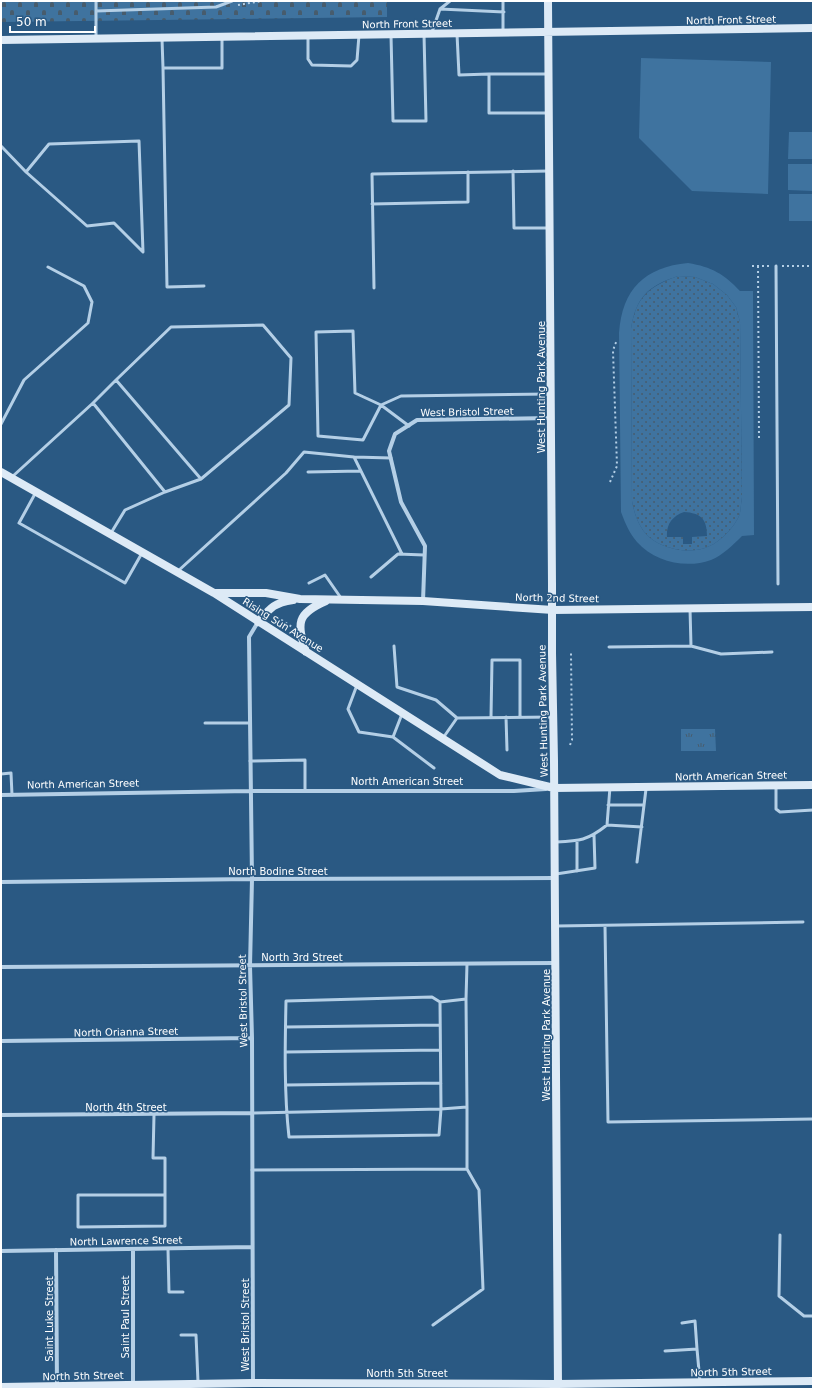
<svg xmlns="http://www.w3.org/2000/svg" width="814" height="1390" font-family="'DejaVu Sans',sans-serif">
  <defs>
    <pattern id="grass-dots" width="8" height="8" patternUnits="userSpaceOnUse"><rect width="8" height="8" fill="#3f739f"/><path d="M2 2h.1M6 6h.1" fill="none" stroke="#475c6d" stroke-width="1.8" stroke-linecap="round"/></pattern>
    <pattern id="cemetery-stones" width="16" height="16" patternUnits="userSpaceOnUse"><rect width="16" height="16" fill="#3f739f"/><path d="M2 7V4a2 2 0 0 1 4 0v3zM10 15v-3a2 2 0 0 1 4 0v3z" fill="#475c6d"/></pattern>
    <pattern id="park-tufts" width="24" height="20" patternUnits="userSpaceOnUse"><rect width="24" height="20" fill="#3f739f"/><path d="M3 7l-1-3M5 7V3M7 7l1-3M15 17l-1-3M17 17v-4M19 17l1-3" fill="none" stroke="#475c6d"/></pattern>
  </defs>
  <rect width="100%" height="100%" fill="#2a5983"/>
  <path fill="url(#grass-dots)" fill-rule="evenodd" d="M678 276 695 277 713 284 727 295 736 307 740 322 742 497C741 502 741 508 740 513 738 520 732 528 727 533 711 550 693 554 671 548 659 545 647 538 641 527 636 519 634 511 632 501L631 329C636 297 648 287 678 276ZM684 512C701 513 707 519 707 536L692 537V544H683V537H667C666 525 672 516 684 512Z"/>
  <path fill="url(#cemetery-stones)" d="M1 1H387V17L1 22Z"/>
  <path fill="url(#park-tufts)" d="M681 729H715L716 751H681Z"/>
  <path fill="#3f739f" fill-rule="evenodd" d="M641 58 771 62 768 194 692 191 639 138Z
    M789 132H813V159H788Z
    M788 164H813V191L788 190Z
    M789 194H813V221H789Z
    M688 263C712 267 724 274 740 291H753L754 535 742 536C733 545 723 555 711 560 686 569 655 562 637 542 630 534 625 523 621 512L619 333C622 289 645 267 688 263ZM678 276 695 277 713 284 727 295 736 307 740 322 742 497C741 502 741 508 740 513 738 520 732 528 727 533 711 550 693 554 671 548 659 545 647 538 641 527 636 519 634 511 632 501L631 329C636 297 648 286 678 276Z"/>
  <g fill="none" stroke-linecap="round" stroke-linejoin="round">
    <path stroke="#b4cfe6" stroke-width="2" stroke-dasharray="2 3" stroke-linecap="butt" d="M238 5 262 1
      M752 266H769
      M758 266 759 440
      M782 266H813
      M610 482 617 466 613 351 615 344 618 340
      M277 617 292 627
      M570 745 572 740 571 653"/>
    <path stroke="#b4cfe6" stroke-width="3" d="M96 1V37
      M440 9 504 12
      M96 11 216 7 232 1
      M503 31V1
      M432 32 440 9 450 1
      M457 34 459 75 489 74
      M391 35 393 121H426L424 34
      M308 36V59L312 65 351 66 357 60 359 35
      M162 39 163 68H222V38
      M163 68 167 287 204 286
      M547 74H489V113H549
      M1 146 26 172 87 226 114 223 143 252 139 141 49 144 26 172
      M513 171 514 228H549
      M372 204 468 202V172
      M776 266 778 584
      M374 288 372 174 549 171
      M116 380 171 327 263 325 291 358 289 405 201 479
      M93 403 165 492 125 510 111 533
      M1 424 24 380 88 323 92 302 84 286 48 267
      M409 426 381 405 363 440 318 436 316 332 353 331 355 393 381 405 401 396 549 394
      M354 457 402 554
      M308 472 361 471
      M13 476 93 403 116 380 201 479 165 492
      M36 492 19 523 125 583 142 553
      M178 571 286 473 304 452 354 457 391 458
      M371 577 398 554 424 555
      M309 583 325 575 341 598
      M394 646 397 687 436 700 457 718
      M691 646 721 654 772 652
      M609 647 691 646 690 609
      M357 685 348 709 359 732 393 737
      M402 714 393 737 434 768
      M491 717 492 660H520V717
      M506 717 507 750
      M205 723H250
      M443 738 457 718 553 717
      M250 761 305 760V791
      M1 774 11 773 12 795
      M776 787V809L780 812 813 810
      M608 805H644
      M607 825 642 827
      M577 841V871
      M555 842C579 841 587 841 607 825L610 787
      M637 862 646 789
      M556 874 595 868 594 835
      M557 926 803 922
      M605 926 608 1122 813 1119
      M466 999 467 1107 441 1109 440 1002 466 999 467 964
      M286 1027 440 1025
      M286 1052 440 1050
      M286 1085 441 1083
      M252 1113 441 1109 439 1135 289 1137C284 1092 285 1046 286 1001L432 997 440 1002
      M154 1115 153 1158H165V1226L78 1227V1195H165
      M252 1170 467 1169V1107
      M780 1235 779 1296 804 1316H813
      M168 1249 169 1292H183
      M682 1323 695 1321 697 1349
      M433 1325 483 1289 479 1190 467 1169
      M181 1335H196L198 1382
      M665 1351 697 1349 700 1382"/>
    <path stroke="#b4cfe6" stroke-width="4" d="M423 601 425 546 401 502 389 451 395 434 417 420 551 418
      M1 795 250 791H514L546 789
      M1 882 252 879 555 878
      M1 967 555 963
      M1 1041 252 1038
      M1 1115 252 1113
      M56 1250 57 1386
      M1 1251 252 1247
      M253 1383 252 1038 250 966 252 879 249 637 258 622
      M133 1385V1250"/>
    <path stroke="#ddeaf6" stroke-width="8" d="M548 1 552 585
      M1 40 813 28
      M1 472 214 593 500 775 554 788 813 785
      M215 593H266L300 599 423 601 553 610 813 607
      M258 622C271 607 274 603 293 600
      M306 652C297 623 296 614 326 601
      M552 653 554 761 558 1388
      M1 1387 253 1383 557 1384 813 1381"/>
    <path stroke="#ddeaf6" stroke-width="8" d="M552 653V585"/>
  </g>
  <g text-anchor="middle" dominant-baseline="central" stroke-width="3" stroke-linejoin="round" paint-order="stroke">
    <g font-size="10" fill="#fff" stroke="#2a5983">
      <text transform="translate(731 20) rotate(-1)">North Front Street</text>
      <text transform="translate(407 24) rotate(-1)">North Front Street</text>
      <text transform="translate(541 387) rotate(-90)">West Hunting Park Avenue</text>
      <text transform="translate(467 412) rotate(-1)">West Bristol Street</text>
      <text transform="translate(557 598) rotate(1)">North 2nd Street</text>
      <text transform="translate(283 625) rotate(32)">Rising Sun Avenue</text>
      <text transform="translate(543 711) rotate(-91)">West Hunting Park Avenue</text>
      <text transform="translate(731 776) rotate(-1)">North American Street</text>
      <text x="407" y="781">North American Street</text>
      <text transform="translate(83 784) rotate(-1)">North American Street</text>
      <text x="278" y="871">North Bodine Street</text>
      <text x="302" y="957">North 3rd Street</text>
      <text transform="translate(243 1001) rotate(-91)">West Bristol Street</text>
      <text transform="translate(126 1032) rotate(-1)">North Orianna Street</text>
      <text transform="translate(546 1035) rotate(-90)">West Hunting Park Avenue</text>
      <text x="126" y="1107">North 4th Street</text>
      <text transform="translate(126 1241) rotate(-1)">North Lawrence Street</text>
      <text transform="translate(125 1317) rotate(-90)">Saint Paul Street</text>
      <text transform="translate(49 1319) rotate(-90)">Saint Luke Street</text>
      <text transform="translate(245 1325) rotate(-90)">West Bristol Street</text>
      <text transform="translate(731 1372) rotate(-1)">North 5th Street</text>
      <text x="407" y="1373">North 5th Street</text>
      <text transform="translate(83 1376) rotate(-1)">North 5th Street</text>
    </g>
  </g>
  <rect width="814" height="1390" fill="none" stroke="#ffffff" stroke-width="4"/>
  <path d="M10 26v6h85v-6" fill="none" stroke="#ffffff" stroke-width="2"/>
  <text x="16" y="26" font-size="12" fill="#ffffff" stroke="#2a5983" stroke-width="3" paint-order="stroke">50 m</text>
</svg>
